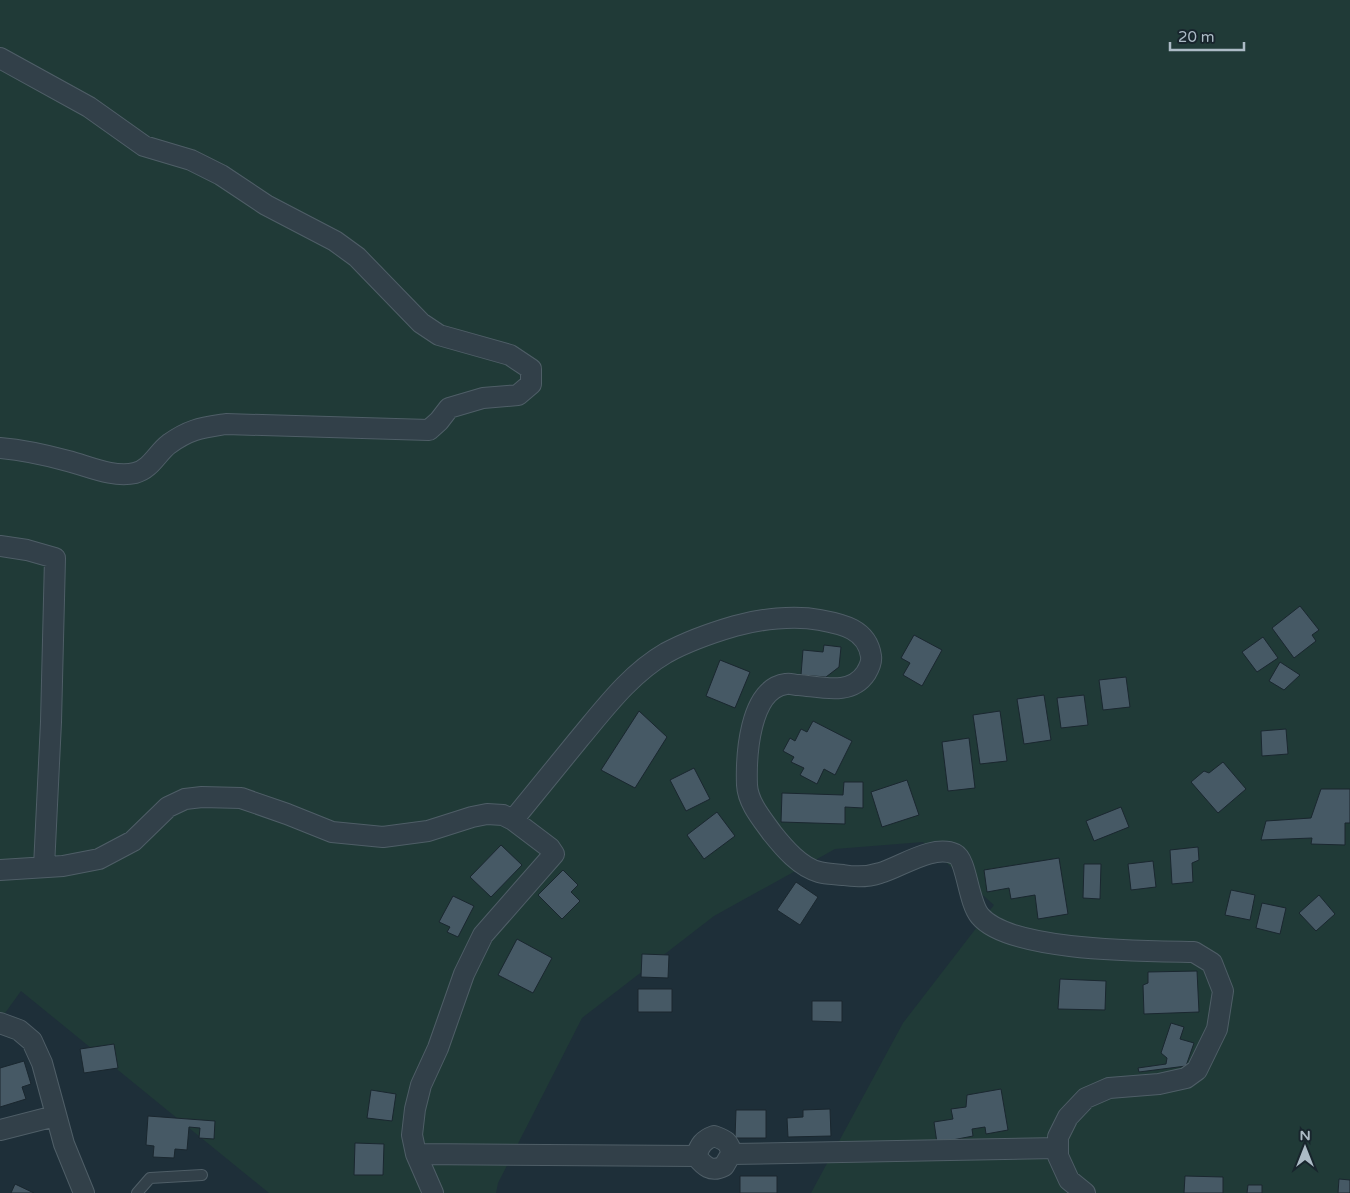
<svg xmlns="http://www.w3.org/2000/svg" width="1350" height="1193" font-family="'Varela Round',sans-serif">
  <rect width="100%" height="100%" fill="#1e2f39"/>
  <path fill="#203a37" d="M0 0H1350V1193H811L903 1023 994 905 923 842 835 849 714 916 582 1018 498 1183 496 1193H269L21 991 0 1020Z"/>
  <path fill="#465965" stroke="#1a272f" d="M1300 606 1319 630 1312 635 1316 641 1294 658 1272 628Z
    M914 635 942 650 922 686 903 675 910 663 901 658Z
    M1263 637 1278 658 1257 672 1242 652Z
    M824 645 841 647 839 667 826 677 801 675 803 650 823 652Z
    M720 660 750 672 735 708 706 696Z
    M1280 662 1300 675 1284 690 1269 681Z
    M1126 677 1130 707 1103 710 1099 680Z
    M1044 695 1051 740 1024 744 1017 699Z
    M1084 695 1088 725 1061 728 1057 698Z
    M639 711 667 737 635 788 601 770Z
    M1000 711 1007 761 980 764 973 715Z
    M813 721 852 741 835 775 824 769 817 784 800 775 804 768 791 762 794 757 783 751 790 738 795 741 801 729 807 732Z
    M1286 729 1288 754 1262 756 1261 731Z
    M969 738 975 788 948 791 942 742Z
    M1223 762 1246 789 1218 813 1191 782 1204 771 1209 773Z
    M694 768 710 799 686 811 670 780Z
    M907 780 919 815 882 827 871 792Z
    M844 782H863V808L845 807V824L781 822 782 793 843 795Z
    M1321 789H1350V823H1345V845L1311 844 1312 838 1261 840 1266 821 1311 818Z
    M1121 807 1129 827 1094 841 1086 821Z
    M717 812 735 836 704 859 687 835Z
    M501 845 522 865 491 897 470 877Z
    M1198 847 1199 860 1192 863 1193 882 1172 884 1170 850Z
    M1059 858 1068 914 1038 919 1035 895 1011 899 1009 888 987 892 984 870Z
    M1153 861 1156 887 1131 890 1128 864Z
    M1084 864H1101L1100 899 1083 898Z
    M563 870 578 885 571 892 580 901 562 919 538 895Z
    M796 882 818 897 800 925 777 910Z
    M1231 890 1255 895 1250 920 1225 915Z
    M1319 895 1335 914 1316 931 1299 913Z
    M453 896 474 906 458 937 447 932 450 927 439 922Z
    M1262 903 1286 908 1280 934 1256 928Z
    M517 939 552 958 533 993 498 975Z
    M642 954 669 955 668 978 641 977Z
    M1197 971 1199 1012 1144 1014 1143 985 1148 983V972Z
    M1060 979 1106 981 1105 1010 1058 1009Z
    M638 989H672V1012H638Z
    M812 1001H842V1022L812 1021Z
    M1171 1023 1184 1027 1180 1039 1194 1043 1186 1066 1139 1072 1138 1068 1166 1064 1167 1058 1161 1053Z
    M114 1044 118 1068 84 1073 80 1049Z
    M24 1061 31 1084 22 1087 26 1099 0 1107V1068Z
    M1001 1089 1008 1130 986 1134 985 1127 972 1129 973 1136 937 1143 934 1122 953 1119 951 1109 966 1107 967 1095Z
    M371 1090 396 1094 392 1121 367 1118Z
    M830 1109 831 1136 788 1137 787 1118 803 1117V1110Z
    M736 1110H766V1138H735Z
    M148 1116 215 1121 214 1139 199 1138 200 1128 189 1127 187 1150 175 1149 174 1158 153 1157 154 1146 146 1145Z
    M355 1143 384 1144 383 1175H354Z
    M740 1176H777V1193H740Z
    M1185 1176 1223 1177V1193H1184Z
    M1339 1179 1350 1180V1193H1338Z
    M15 1184 34 1193H11Z
    M1248 1185H1262V1193H1247Z"/>
  <g fill="none" stroke-linecap="round" stroke-linejoin="round">
    <defs>
      <path id="lane" d="M137 1193 150 1178 202 1175"/>
      <path id="street" d="M0 58 89 107 144 146 191 160 221 175 266 205 335 241 357 257 421 323 439 335 510 355 531 369V384L518 395 483 398 449 408 439 421 429 430 226 424C201 428 190 429 169 444 157 453 151 469 135 473 113 478 88 466 68 461 46 455 23 450 0 448
        M0 546 27 550 55 558 51 722 44 867
        M513 820C535 793 557 766 579 739 605 708 630 674 666 653 688 641 711 633 735 626 760 619 794 615 820 620 842 624 867 629 871 656 872 662 869 668 866 673 851 696 822 687 799 685 794 685 790 683 786 684 749 689 746 757 747 785 748 803 762 819 772 833 784 848 800 867 819 872 826 874 835 874 843 875 855 877 868 877 880 873 901 867 933 844 955 854 967 860 968 902 980 916 1010 952 1147 951 1194 952L1212 963 1223 991 1217 1029 1197 1070 1186 1078 1159 1084 1109 1088 1086 1098 1068 1117 1058 1137V1156L1069 1180 1085 1193
        M0 870 63 866 99 859 133 841 168 807 185 799 202 797 241 798 287 814 332 832 383 837 428 831 472 817 487 814 503 815 513 820 550 848 554 854 483 935 464 974 438 1048 421 1085 415 1109 412 1135 416 1154 433 1193
        M0 1023 19 1030 32 1041 42 1063 64 1144 84 1193
        M0 1130 55 1116
        M416 1154 696 1156C704 1166 711 1173 724 1166L731 1154 1058 1148
        M696 1156C700 1145 703 1140 714 1136 725 1140 730 1142 731 1154"/>
    </defs>
    <use href="#lane" stroke="#4f5e67" stroke-width="12"/>
    <use href="#street" stroke="#4f5e67" stroke-width="22"/>
    <use href="#lane" stroke="#324049" stroke-width="10"/>
    <use href="#street" stroke="#324049" stroke-width="20"/>
  </g>
  <g transform="translate(1305 1148)" stroke="#18252d" stroke-width="4" paint-order="stroke">
  <path d="M0-4L9 19L0 12L-9 19Z" fill="#acbbc6"/>
  <text y="-8" font-size="14" font-weight="bold" text-anchor="middle" fill="#acbbc6">N</text>
  </g>
  <path d="M1170 42v8h74v-8" fill="none" stroke="#acbbc6" stroke-width="2.5"/>
  <text x="1178" y="42" font-size="15" fill="#acbbc6" stroke="#18252d" stroke-width="4" paint-order="stroke">20 m</text>
</svg>
